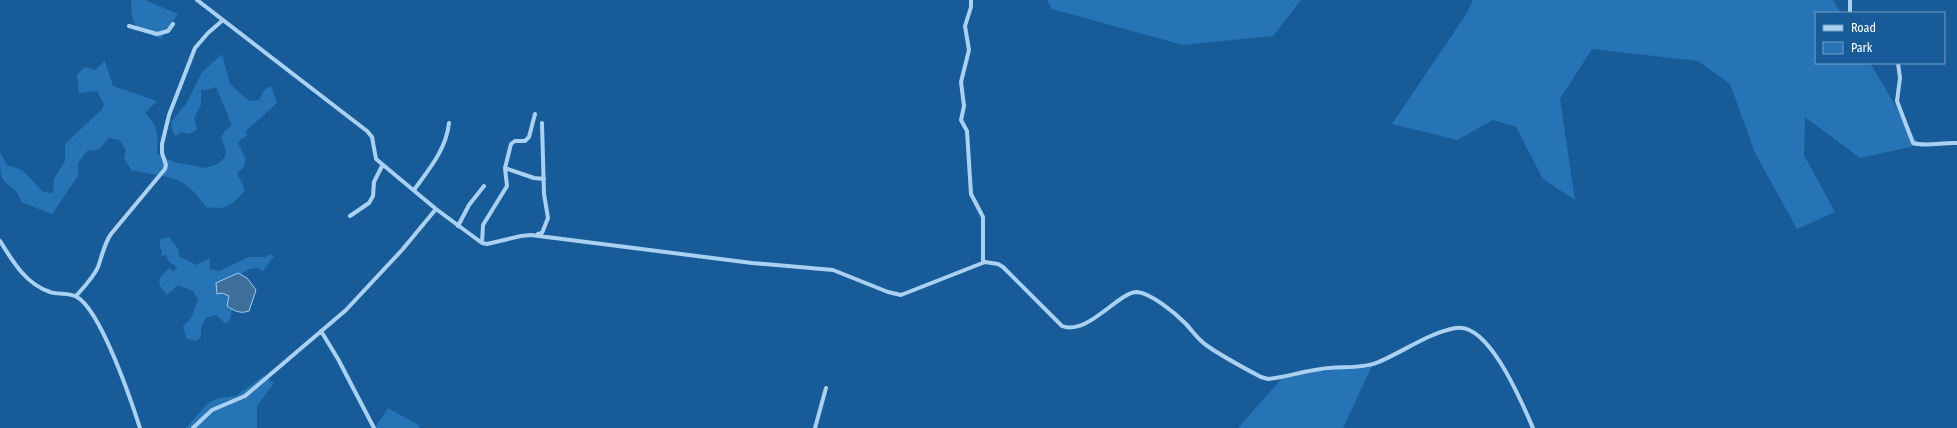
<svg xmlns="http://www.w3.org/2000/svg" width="1957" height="428" font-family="'Fira Sans Condensed',sans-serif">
  <rect width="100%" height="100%" fill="#175b99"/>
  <path fill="#2674b6" d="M131 0H145L178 14 161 39 137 29 132 16Z
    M1047 0H1301L1273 36 1183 45 1052 9Z
    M1473 0H1833L1841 13H1816V63H1870L1919 145 1860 158 1805 117 1804 155 1835 212 1797 229 1755 153 1730 84 1698 61 1592 49 1560 99 1575 200 1543 179 1516 127 1493 120 1457 140 1392 124 1465 16Z
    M222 54 230 84 249 101 259 100 264 90 271 86 277 103 246 131 247 136 241 139 238 143 246 160 243 168 237 173 245 190C231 206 227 210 206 207 182 172 168 179 131 170L124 158 126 151 120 140 109 138 98 150 87 151 78 163V176L52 214 21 202C17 185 5 188 1 175 0 169 0 159 0 152L7 165 22 170 43 192 53 193 54 179 65 161V144L102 109 104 104 97 91 79 93 77 75 85 67 95 70 105 61 113 86 157 101 145 113C159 127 158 134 157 154L174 162 205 168 218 164 225 157 226 150 221 138 224 132 232 125 216 87 207 90H201V105L194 118 197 130 189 134 182 132 176 136 173 132 171 122 186 104 202 72Z
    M169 237 178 249 179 256 196 265 210 258V269L219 271 249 257H266L270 254 275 258H272C270 264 265 266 263 272L258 268 250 269 241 274 238 273 229 277 222 293 229 296 227 306 232 310 230 320 225 323 216 315 206 318 201 327V337L196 341 186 338 183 326 191 318 198 300 193 291 178 285 167 295 160 286 159 279 169 268 172 271 176 270 177 267 169 262 166 255 161 256 162 251 160 247V239Z
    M1373 364 1343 428H1238L1283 377Z
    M263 376 274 383 257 406V428H186L207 404 218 398 236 396Z
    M388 408 420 426 419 428H375Z"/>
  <path fill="#3e6e9a" stroke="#9ecef4" d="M238 273 247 278 256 290 249 311C240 314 234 311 227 306L229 296 222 293 217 294 216 283Z"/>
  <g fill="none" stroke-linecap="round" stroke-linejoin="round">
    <path stroke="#abd1f2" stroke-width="4" d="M971 0V7L965 26 969 50 961 82 964 106 961 120 967 131 971 194 983 217V262
      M1850 13V0
      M129 26 157 34 168 31 173 24
      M1898 63 1900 78 1897 101 1913 143C1926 147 1943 142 1957 143
      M505 168 534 178 544 179
      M414 190C429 169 446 150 449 123
      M436 209 482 243 487 244 521 236 531 235 752 263 833 270 888 292 901 295 985 262 998 264 1003 267 1062 326C1088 336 1118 292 1137 292 1151 293 1175 313 1185 323 1192 330 1197 339 1206 345 1223 357 1242 367 1261 377L1268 379C1286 377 1304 371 1321 369 1337 366 1361 369 1376 363 1402 353 1427 333 1456 328 1489 322 1522 403 1533 428
      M350 216 369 203 373 196 374 182 382 166
      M458 226 469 205 484 186
      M538 234 542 233 548 218 544 194 542 123
      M0 241C13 262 26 284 50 292 58 295 70 292 77 297 101 311 131 400 140 428
      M482 243 483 225 507 186 505 168 511 144 515 141H525L529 137 535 114
      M76 296C84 287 93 278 98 267 102 256 104 244 111 234L165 169 166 165 162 153V144L169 115 195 48 208 33 223 20
      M321 331 338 359 374 428
      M193 428 212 410 245 396 346 310 402 250 436 209 376 159 372 137 367 131 197 0
      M815 428 826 388"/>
  </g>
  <rect x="1815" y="12" width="130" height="52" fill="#175b99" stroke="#749dc2"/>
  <rect x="1823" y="25" width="20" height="6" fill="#abd1f2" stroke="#749dc2"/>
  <text x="1851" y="32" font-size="12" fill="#ffffff">Road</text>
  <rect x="1823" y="42" width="20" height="12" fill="#2674b6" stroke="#749dc2"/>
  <text x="1851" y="52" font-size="12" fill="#ffffff">Park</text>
</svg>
